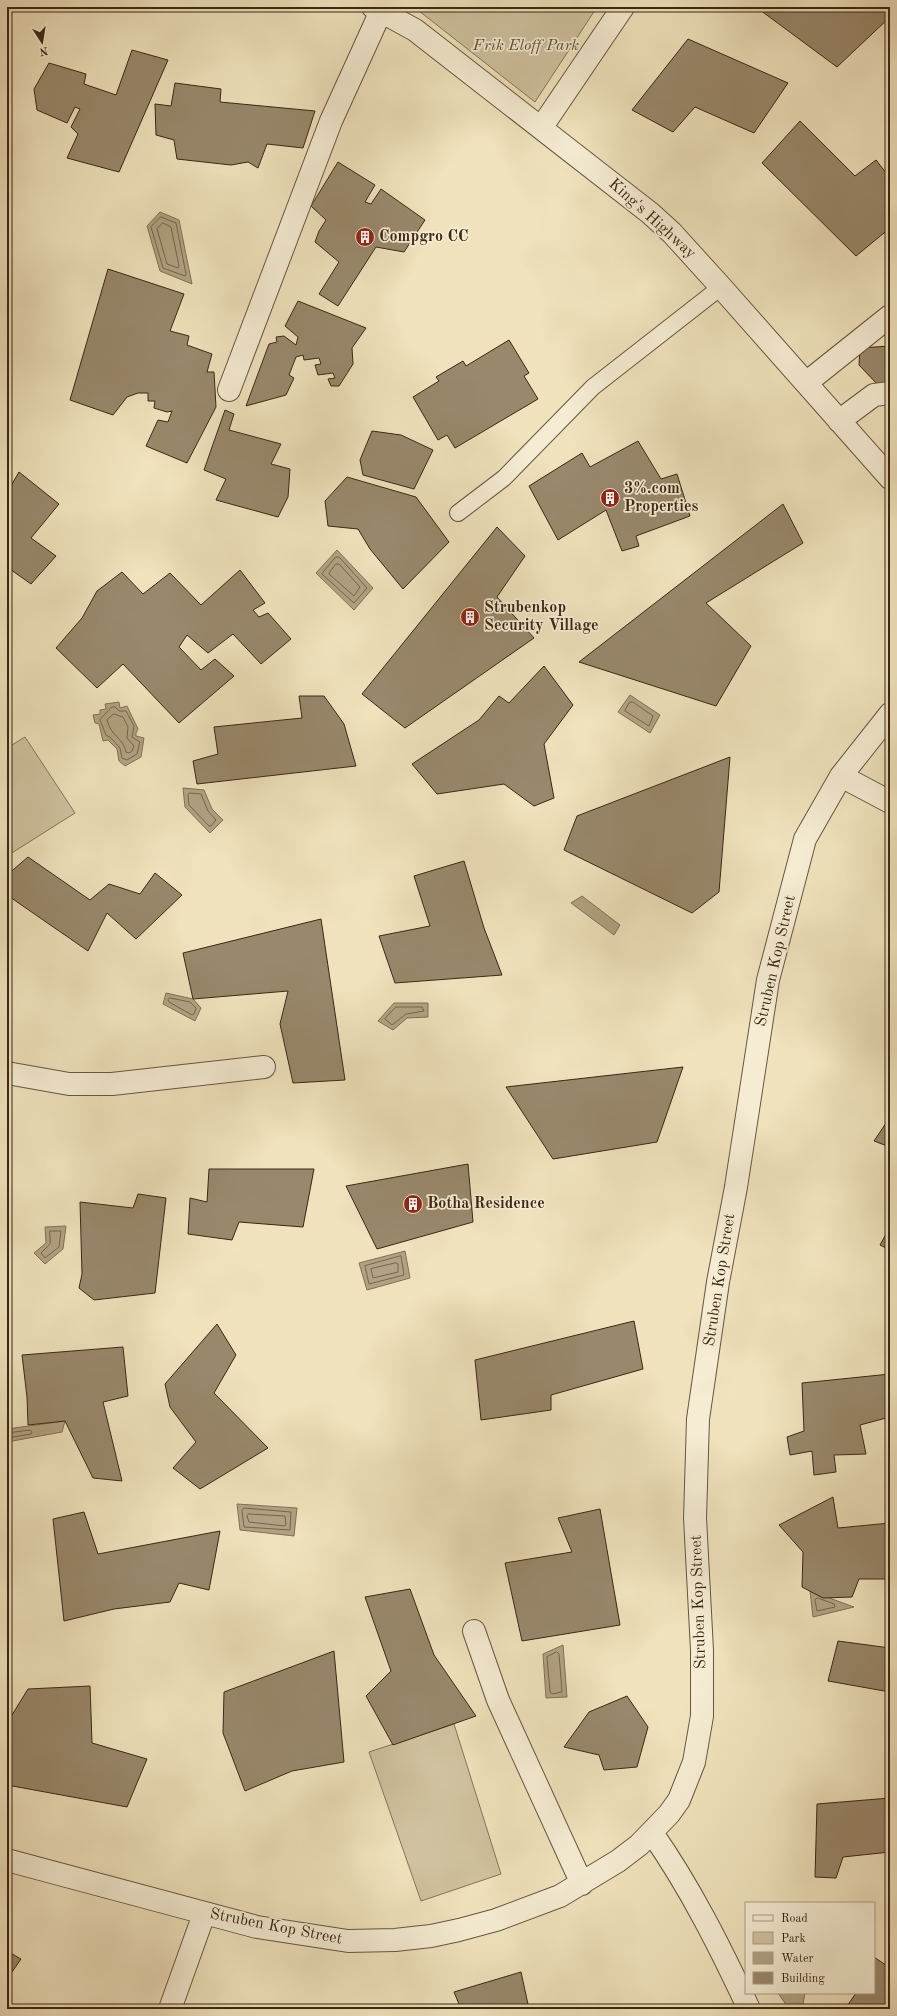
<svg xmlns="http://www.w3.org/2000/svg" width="897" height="2016" font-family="'Old Standard TT',serif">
  <rect width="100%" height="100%" fill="#efe2bc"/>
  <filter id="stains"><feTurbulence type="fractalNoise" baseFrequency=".005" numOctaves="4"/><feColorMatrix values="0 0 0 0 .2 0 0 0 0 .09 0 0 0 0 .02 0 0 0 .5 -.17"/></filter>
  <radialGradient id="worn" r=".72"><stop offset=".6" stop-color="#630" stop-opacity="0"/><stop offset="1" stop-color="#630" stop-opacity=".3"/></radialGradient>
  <path fill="#d0c2a0" stroke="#86745a" d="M414 7H597L535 102Z
    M25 737 75 813 7 856V748Z
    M454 1724 501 1874 421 1901 369 1752Z"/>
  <path fill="#b2a283" stroke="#827057" d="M160 212 179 220 192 284 160 271 147 226Z
    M337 550 373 588 354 610 316 573Z
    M630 695 660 715 650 733 618 712Z
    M119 702 120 708 127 706 138 729 136 733V736L144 738 141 757 125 766 119 761 117 749 108 740 103 741 99 724 95 723 93 715 100 714V710L106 709 105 704Z
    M183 788 204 790 212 809 223 820 210 833 185 807Z
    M582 896 620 925 614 935 571 903Z
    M166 993 193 999 201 1008 195 1021 163 1004Z
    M394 1003H428V1017L407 1018 393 1030 378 1021Z
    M66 1226 63 1249 45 1264 34 1253 46 1243 45 1227Z
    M405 1251 410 1278 367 1290 359 1263Z
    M65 1421 62 1432 7 1442V1429Z
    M237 1504 297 1508 294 1536 240 1530Z
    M810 1591 854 1607 813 1617Z
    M563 1645 567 1697 546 1698 543 1654Z
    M778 1993H805L802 2009H789Z"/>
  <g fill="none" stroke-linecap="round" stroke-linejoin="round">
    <path stroke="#76644c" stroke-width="1" d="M161 217 176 223 186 274 185 276 163 268 151 227Z
      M163 223 171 227 179 266 178 268 167 264 157 229Z
      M336 557H339L367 588 354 603 322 574Z
      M336 564H339L360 587 354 596 329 574Z
      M630 702H633L653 716 649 726 625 711Z
      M112 707H115L119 711H126L134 726 132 737 140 742 137 754 127 760 122 758 120 748 111 738 106 735 100 720Z
      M114 714 123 717 128 727 127 738 134 746 132 751 129 753 126 752C123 737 111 737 107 720Z
      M190 793 201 794 208 811 216 820 211 826H209L189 805 188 795Z
      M170 998 190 1002 196 1008 194 1014 192 1015 169 1002 168 1000Z
      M396 1007H422L424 1011 406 1014 392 1025 385 1019Z
      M50 1231H61L59 1247 45 1258 41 1253 50 1244Z
      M401 1256 404 1275 369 1284 365 1266Z
      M396 1263 398 1264V1272L373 1278 371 1269Z
      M7 1433 30 1430 32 1432 31 1434 7 1438
      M244 1508 291 1512 290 1530 244 1527 242 1511Z
      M249 1514 285 1516 286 1525 284 1526 249 1522 247 1516Z
      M818 1598 834 1604 835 1607 817 1611 815 1600Z
      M557 1652 559 1654 562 1692 552 1694 550 1692 547 1657Z"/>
  </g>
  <path fill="#99886c" stroke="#3b2615" d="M756 7H890V17L837 67Z
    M688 39 788 83 754 133 695 107 673 132 632 110Z
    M132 50 168 60 119 172 67 158 78 134 71 127 80 109 75 107 67 123 37 110 34 89 49 63 86 74 84 84 116 95Z
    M175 83 221 89 220 102 315 111 303 148 267 144 258 168 248 162 231 165 177 159 174 140 156 135 155 104 171 106Z
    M800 121 855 176 876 160 890 178V228L856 256 762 163Z
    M338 162 375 185 365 202 371 204 381 189 425 220 404 252 376 247 338 306 319 294 339 262 315 242 319 231 326 220 311 206Z
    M108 269 184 294 170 331 189 336 187 345 212 354 207 372H214L216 407 187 463 146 446 158 420 168 422 172 411 167 412 154 408 155 401H148V393H138L127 397 113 415 70 400Z
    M298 301 366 328 352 348 353 364 339 386H331L328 379 335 378 333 373 318 375 315 365 321 364 319 358 304 360 303 355 296 357 289 375 294 378 286 395 246 406 269 344 277 342 276 337 284 336 296 345 298 337 285 326Z
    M509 340 529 373 524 376 538 399 455 448 447 435 438 440 413 397 439 381 436 377 463 361 466 366Z
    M890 346V385L879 386 859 365 860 348Z
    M225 410 234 414 229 430 281 444 271 464 290 469 288 497 278 517 216 500 226 479 204 470Z
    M372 431 401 435 433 450 414 489 363 475 360 460Z
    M638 441 661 479 677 474 690 516 636 536 639 546 622 551 606 510 558 540 529 486 582 453 590 467Z
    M19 472 59 504 31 538 56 556 31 584 7 567V480L12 484Z
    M347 477 416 497 449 542 403 589 370 549 358 529 328 526 325 501Z
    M783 504 803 543 706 603 751 646 716 706 579 662Z
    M497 527 525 556 497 597 534 638 405 728 362 694Z
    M240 570 265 603 253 610 259 617 268 613 291 639 261 664 233 634 208 653 187 635 179 647 201 670 215 659 234 676 179 723 123 664 97 688 56 648 82 618 97 591 122 572 143 594 170 573 201 605Z
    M544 666 573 705 544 744 554 798 534 806 504 784 437 794 412 764 479 720 499 696 509 703Z
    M299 696H324L344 724 356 766 197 784 193 761 218 754 214 727 302 718Z
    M730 757 719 892 692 913 564 850 577 816Z
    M28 857 90 900 109 884 140 894 155 873 182 895 136 939 107 913 88 951 7 895V875Z
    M464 861 484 928 502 975 395 983 379 936 430 926 414 876Z
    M321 919 345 1080 293 1083 280 1024 288 991 193 999 183 953Z
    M683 1067 657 1142 553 1159 506 1087Z
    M890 1117V1147L874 1141Z
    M468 1164 473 1222 377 1249 346 1186Z
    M209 1169H314L303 1227 239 1222 232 1240 188 1234 190 1198 207 1202Z
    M138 1194 166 1198 155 1293 94 1300 79 1288 82 1274 80 1202 133 1208Z
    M890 1227V1250L880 1245Z
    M634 1321 643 1369 551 1395V1410L481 1420 475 1360Z
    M217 1324 236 1355 214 1393 268 1448 200 1489 173 1468 196 1442 170 1407 165 1384Z
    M123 1347 128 1396 103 1402 122 1481 93 1478 65 1421 28 1425 27 1397 22 1355Z
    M890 1374V1417L860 1425 866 1454 834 1455 836 1472 814 1475 812 1451 790 1455 787 1437 804 1431 802 1383Z
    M833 1497 838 1528 890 1523V1579H859L852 1597 823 1598 802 1587 803 1552 779 1525Z
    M600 1509 620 1625 522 1641 505 1563 572 1552 558 1518Z
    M84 1512 98 1554 220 1531 209 1590 179 1583 170 1602 114 1609 64 1621 53 1519Z
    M410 1589 434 1655 476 1716 393 1745 366 1696 391 1671 365 1597Z
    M838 1641 890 1648V1692L828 1681Z
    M334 1651 344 1762 292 1771 245 1791 223 1733 224 1692Z
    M90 1686 92 1743 147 1759 127 1807 7 1785V1723L28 1689Z
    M627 1696 648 1727 637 1767 604 1770 599 1755 564 1747 589 1712Z
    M890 1798V1852L843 1857 836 1878 815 1877 817 1804Z
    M7 1951 21 1959 7 1979Z
    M874 1957 890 1968V2009H845L856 1993H874Z
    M521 1972 529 2009H461L454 1992Z"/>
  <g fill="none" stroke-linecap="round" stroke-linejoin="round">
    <defs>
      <path id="service" d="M458 513 504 478 593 387 721 287"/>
      <path id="minor" d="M373 7 415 30 650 213 672 233 721 287 890 478
        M541 128 623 7
        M806 383 890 316
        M229 390 331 121 381 11
        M839 421 874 395 890 393
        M841 776 890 802
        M7 1073 69 1084H112L264 1067
        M474 1631 498 1700 582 1884
        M652 1833C690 1887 721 1949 749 2009
        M7 1860 257 1927 348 1941 395 1940 431 1936 459 1930 496 1920 560 1896 618 1861 639 1845 669 1814 679 1800 694 1762 702 1716V1650L695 1518 698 1419 718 1282 736 1187 768 980 805 839 841 776 890 714
        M170 2009 204 1914"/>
    </defs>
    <use href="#service" stroke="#68553f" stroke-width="18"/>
    <use href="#minor" stroke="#68553f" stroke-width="24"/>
    <use href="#service" stroke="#f5ecd3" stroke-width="16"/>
    <use href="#minor" stroke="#f5ecd3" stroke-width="22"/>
  </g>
  <defs>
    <symbol id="building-disc" viewBox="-11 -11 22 22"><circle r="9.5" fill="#8f2418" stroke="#f5ecd3"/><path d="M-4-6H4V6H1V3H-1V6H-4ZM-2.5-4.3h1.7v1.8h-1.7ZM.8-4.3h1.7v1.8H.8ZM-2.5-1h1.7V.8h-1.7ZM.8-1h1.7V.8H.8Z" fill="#fff"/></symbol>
  </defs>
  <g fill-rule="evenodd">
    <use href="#building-disc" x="354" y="226" width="22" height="22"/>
    <use href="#building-disc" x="599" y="487" width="22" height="22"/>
    <use href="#building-disc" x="459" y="606" width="22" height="22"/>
    <use href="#building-disc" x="402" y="1193" width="22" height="22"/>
  </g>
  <g text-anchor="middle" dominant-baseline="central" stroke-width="3.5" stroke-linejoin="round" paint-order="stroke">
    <g font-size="16" font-style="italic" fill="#604d38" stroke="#f5ecd3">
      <text x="526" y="46">Frik Eloff Park</text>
    </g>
    <g font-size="16" fill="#3b2615" stroke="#f5ecd3">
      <text transform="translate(652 219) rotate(42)">King's Highway</text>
      <text transform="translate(776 961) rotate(-77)">Struben Kop Street</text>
      <text transform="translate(720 1280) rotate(-81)">Struben Kop Street</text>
      <text transform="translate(699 1602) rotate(-92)">Struben Kop Street</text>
      <text transform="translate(276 1927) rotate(11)">Struben Kop Street</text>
    </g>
    <g font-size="16" font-weight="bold" fill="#3b2615" stroke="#f5ecd3" text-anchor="start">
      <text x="379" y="237">Compgro CC</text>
      <text x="624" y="489">3%.com<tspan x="624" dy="18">Properties</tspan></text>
      <text x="484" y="608">Strubenkop<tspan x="484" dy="18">Security Village</tspan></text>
      <text x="427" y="1204">Botha Residence</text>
    </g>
  </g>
  <rect width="897" height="2016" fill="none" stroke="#efe2bc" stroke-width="24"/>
  <rect x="8" y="8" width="881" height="2000" fill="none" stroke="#3b2615" stroke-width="2"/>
  <rect x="12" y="12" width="873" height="1992" fill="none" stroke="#3b2615"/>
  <rect x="745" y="1902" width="130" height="92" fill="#f5ecd3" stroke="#ab9d87"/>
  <rect x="753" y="1915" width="20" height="6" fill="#f5ecd3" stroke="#ab9d87"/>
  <text x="781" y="1922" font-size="12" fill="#3b2615">Road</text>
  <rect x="753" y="1932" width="20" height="12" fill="#d0c2a0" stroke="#ab9d87"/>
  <text x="781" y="1942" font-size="12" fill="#3b2615">Park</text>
  <rect x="753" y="1952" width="20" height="12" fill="#b2a283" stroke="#ab9d87"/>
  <text x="781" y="1962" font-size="12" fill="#3b2615">Water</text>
  <rect x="753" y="1972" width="20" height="12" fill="#99886c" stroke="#ab9d87"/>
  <text x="781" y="1982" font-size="12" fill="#3b2615">Building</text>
  <g transform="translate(42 42) rotate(168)" stroke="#f5ecd3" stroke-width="3" paint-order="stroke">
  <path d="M0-3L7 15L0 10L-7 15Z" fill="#3b2615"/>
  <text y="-6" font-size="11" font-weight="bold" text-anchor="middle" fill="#3b2615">N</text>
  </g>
  <rect width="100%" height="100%" filter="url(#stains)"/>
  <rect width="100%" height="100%" fill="url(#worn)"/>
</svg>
